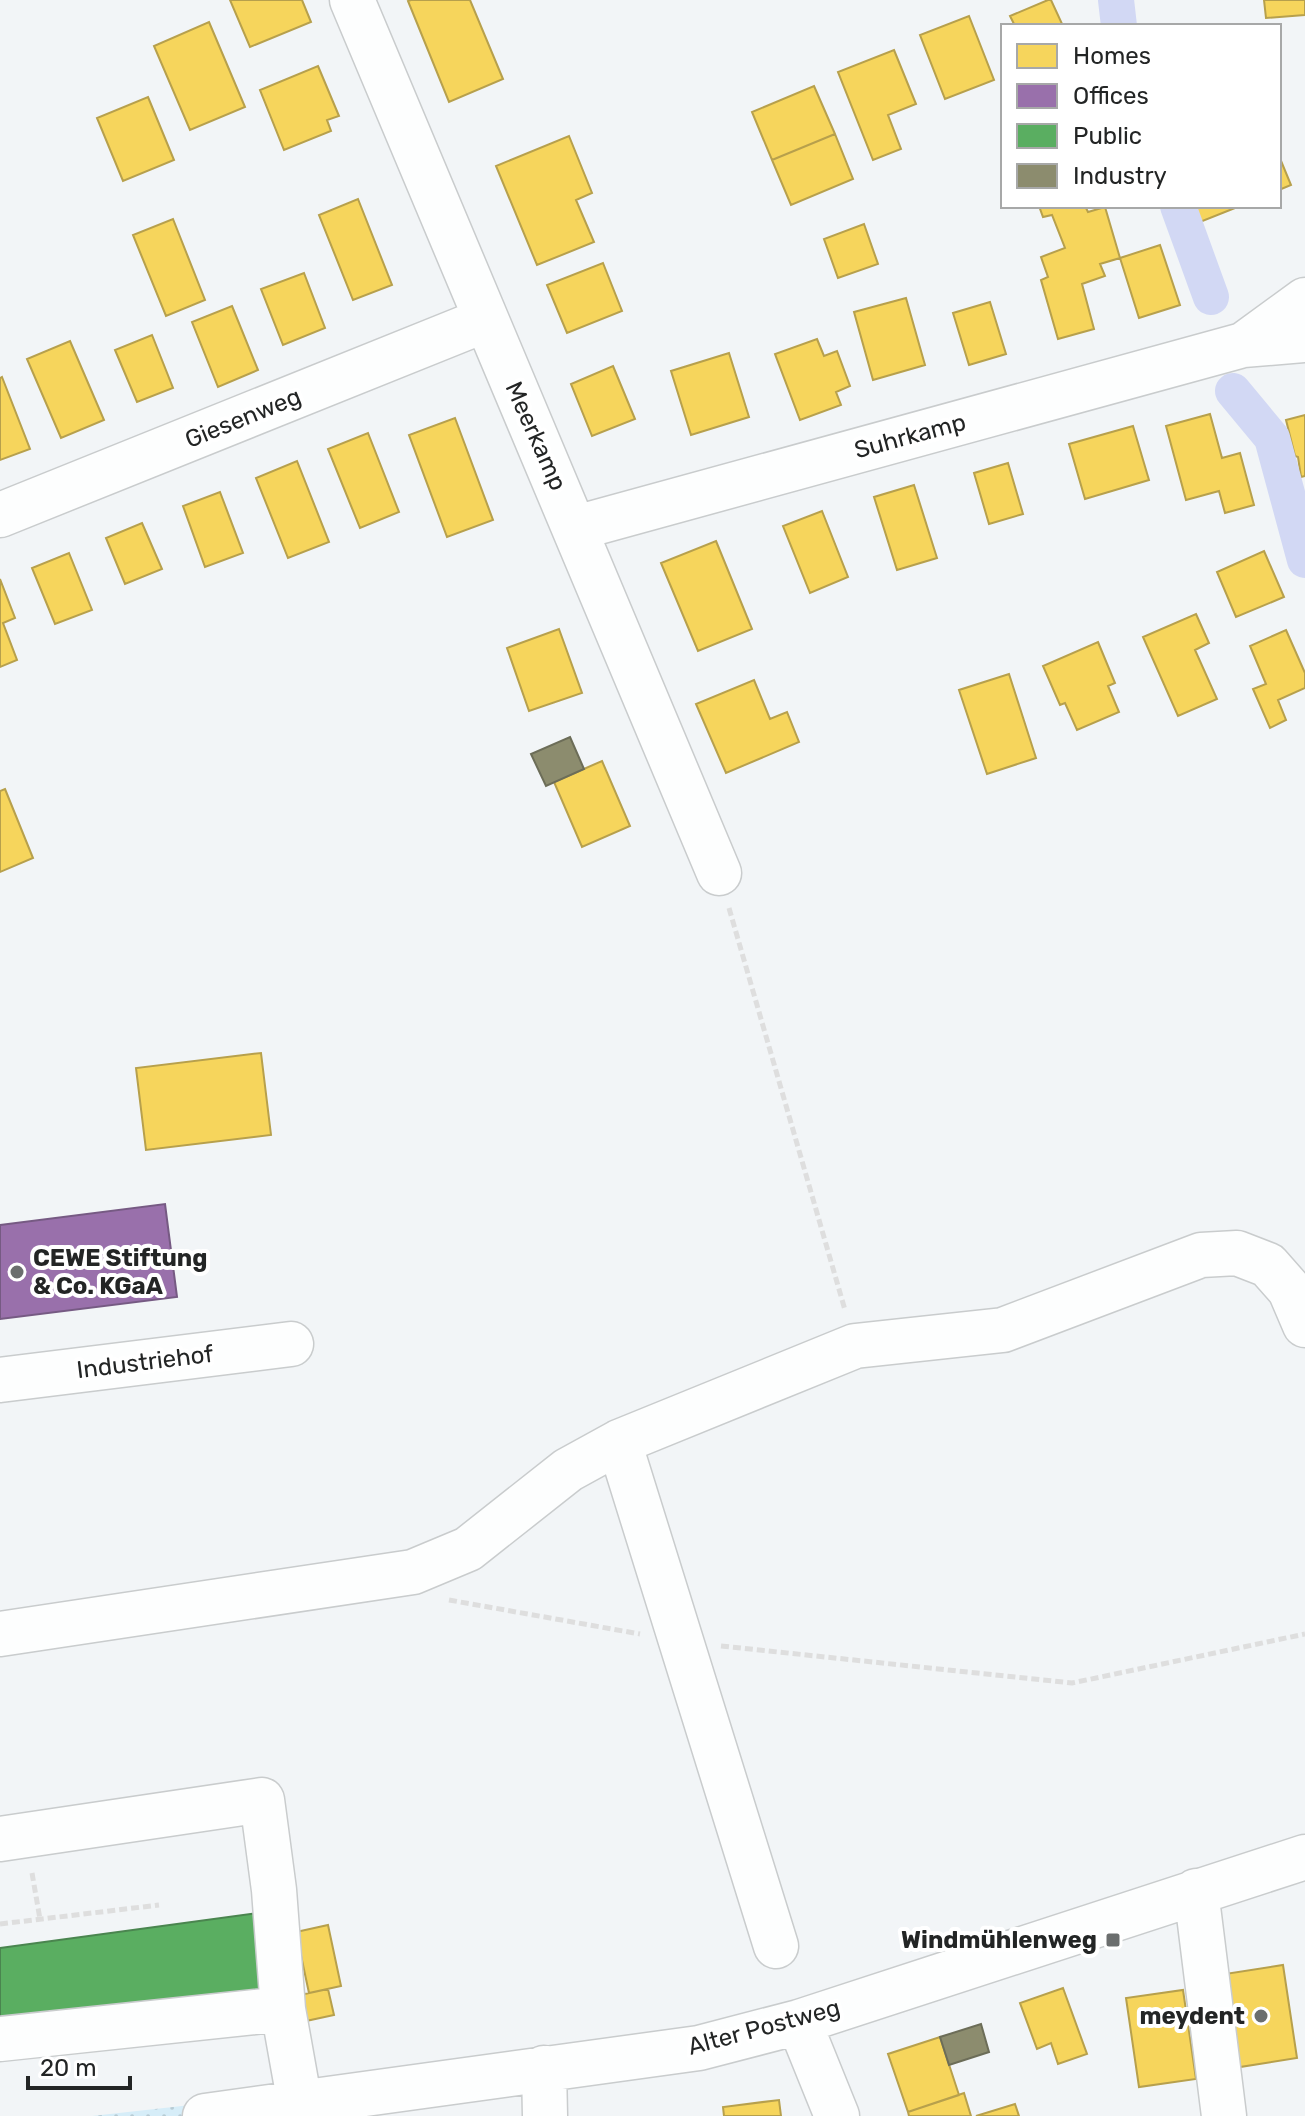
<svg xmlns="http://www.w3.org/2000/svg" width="1305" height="2116" font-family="Rubik,sans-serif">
  <defs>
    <pattern id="grass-dots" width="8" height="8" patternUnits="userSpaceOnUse" patternTransform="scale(2)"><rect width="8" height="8" fill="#d6edf8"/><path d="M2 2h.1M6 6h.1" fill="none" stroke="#b7cbd4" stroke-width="1.8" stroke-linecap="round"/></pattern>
  </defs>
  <rect width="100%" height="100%" fill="#f2f5f7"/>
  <path fill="url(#grass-dots)" d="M298 2093 205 2116H92Z"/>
  <path fill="#f6d55c" stroke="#b7a04c" stroke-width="2" d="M230 0H302L311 22 250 47Z
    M411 0H470L503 79 449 102 408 1Z
    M1048 0H1051L1063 26H1015L1010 16Z
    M1264 0H1305V15L1266 18Z
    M969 16 994 80 945 99 920 35Z
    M209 22 245 107 190 130 154 46Z
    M894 50 916 104 888 115 901 149 873 160 838 72Z
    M318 66 339 116 327 120 331 131 284 150 260 90Z
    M814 86 835 134 772 160 752 112Z
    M148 97 174 160 123 181 97 118Z
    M835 134 853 179 791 205 772 160Z
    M569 136 592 193 576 200 594 242 537 265 496 166Z
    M1279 156 1291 185 1279 190Z
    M358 199 392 285 353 300 319 215Z
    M1039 206H1085L1088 212 1105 207 1120 258 1100 264 1105 276 1082 284 1094 329 1058 339 1041 280 1048 277 1041 257 1065 248 1052 215 1043 217Z
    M1194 206H1240L1200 222Z
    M173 219 205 300 166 316 133 235Z
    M864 224 878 264 838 278 824 239Z
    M1160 245 1180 305 1139 318 1120 258Z
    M603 263 622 311 567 333 547 285Z
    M304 273 325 328 283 345 261 289Z
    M906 298 925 365 873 380 854 312Z
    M990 302 1006 354 969 365 953 313Z
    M232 306 258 370 218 387 192 322Z
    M152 335 173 388 137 402 115 350Z
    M817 339 824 356 837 351 850 386 836 392 841 405 800 420 775 354Z
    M70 341 104 420 61 438 27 359Z
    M729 353 749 417 691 435 671 371Z
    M613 366 635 419 592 436 571 384Z
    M2 377 30 449 0 460V378Z
    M1210 414 1222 458 1240 453 1254 505 1225 513 1219 491 1186 500 1166 426Z
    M1305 415V476L1301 477 1298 457 1295 456 1286 420Z
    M455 418 493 520 447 537 409 435Z
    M1133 426 1149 480 1085 499 1069 444Z
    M368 433 399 512 360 528 328 449Z
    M297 461 329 542 288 558 256 478Z
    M1008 463 1023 514 989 524 974 473Z
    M914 485 937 558 897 570 874 497Z
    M220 492 243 553 205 567 183 506Z
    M822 511 848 577 810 593 783 526Z
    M142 523 162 569 125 584 106 538Z
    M716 541 752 629 698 651 661 563Z
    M1264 551 1284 597 1236 617 1217 572Z
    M69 553 92 610 55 624 32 568Z
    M0 579 15 618 3 623 17 660 0 667Z
    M1196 614 1209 643 1195 650 1217 699 1178 716 1143 637Z
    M559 629 582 693 529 711 507 648Z
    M1286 630 1305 673V688L1278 700 1286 720 1270 728 1253 689 1266 684 1250 646Z
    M1098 642 1115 683 1108 686 1119 712 1077 730 1065 703 1060 705 1043 666Z
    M1009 674 1036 758 987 774 959 690Z
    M754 680 770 719 787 712 799 742 726 773 696 704Z
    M602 761 630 826 582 847 554 782Z
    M5 789 33 858 0 872V791Z
    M261 1053 271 1135 146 1150 136 1068Z
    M328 1925 341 1986 309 1993 296 1932Z
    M1283 1965 1297 2058 1240 2067 1225 1974Z
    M1063 1988 1087 2054 1058 2064 1051 2043 1037 2049 1020 2003Z
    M328 1989 334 2015 306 2021 300 1995Z
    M1183 1990 1196 2079 1139 2087 1126 1998Z
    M940 2037 959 2095 908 2112 888 2054Z
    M964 2093 971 2116H909L908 2112Z
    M779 2100 781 2116H724L723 2107Z
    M1015 2104 1019 2116H976Z"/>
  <path fill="#9970ab" stroke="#765a83" stroke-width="2" d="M165 1204 177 1297 0 1319V1225Z"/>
  <path fill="#5aae61" stroke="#4a854f" stroke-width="2" d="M258 1913 269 1996 0 2031V1948Z"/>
  <path fill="#8c8c6e" stroke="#6c6d58" stroke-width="2" d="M570 737 584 769 546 786 531 754Z
    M981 2024 989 2052 949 2065 940 2037Z"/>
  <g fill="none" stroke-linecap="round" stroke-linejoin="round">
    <path stroke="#d2d8f4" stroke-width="36" d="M1116 0 1119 26
      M1178 206 1211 297
      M1233 391 1272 438 1305 560"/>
    <defs>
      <path id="minor" d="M352 0C473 291 598 581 719 873
        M1246 343 1305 300
        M0 515 485 320
        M576 528 1243 345 1305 340
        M0 1380 291 1344
        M619 1442 776 1946
        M0 1634 413 1572 468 1549 568 1470 619 1442 855 1346 1003 1330 1201 1255 1237 1253 1268 1265 1290 1290 1305 1325
        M0 1839 262 1800 274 1890 283 2009 298 2093 297 2102
        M1196 1891 1224 2116
        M799 2022 837 2116
        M0 2039 283 2009
        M544 2068 545 2116
        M205 2116 699 2048 799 2022 1305 1857"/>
    </defs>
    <use href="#minor" stroke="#c9cccd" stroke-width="47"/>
    <path stroke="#dedede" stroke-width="5" stroke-dasharray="8 4" stroke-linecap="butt" d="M729 908 845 1310
      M449 1600 640 1634
      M721 1646 1072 1683 1305 1634
      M32 1873 40 1919
      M0 1924 159 1905"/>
    <use href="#minor" stroke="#fdfefe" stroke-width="44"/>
  </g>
  <g fill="#6b6e6e" stroke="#fff" stroke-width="3">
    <circle cx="17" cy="1272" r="8"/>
    <rect x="1105" y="1932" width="16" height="16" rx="4"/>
    <circle cx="1261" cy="2016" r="8"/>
  </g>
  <g text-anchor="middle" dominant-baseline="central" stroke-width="8" stroke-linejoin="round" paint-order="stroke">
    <g font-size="24" fill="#232525" stroke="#fff">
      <text transform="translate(243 418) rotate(-22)">Giesenweg</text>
      <text transform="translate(536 436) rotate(66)">Meerkamp</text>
      <text transform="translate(910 436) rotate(-15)">Suhrkamp</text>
      <text transform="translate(145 1362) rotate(-7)">Industriehof</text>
      <text transform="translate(764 2027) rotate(-15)">Alter Postweg</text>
    </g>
    <g font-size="24" font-weight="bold" fill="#232525" stroke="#fff" text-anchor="end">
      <text x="33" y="1258" text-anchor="start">CEWE Stiftung<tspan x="33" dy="28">&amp; Co. KGaA</tspan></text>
      <text x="1097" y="1940">Windmühlenweg</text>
      <text x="1245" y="2016">meydent</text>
    </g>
  </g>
  <rect x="1001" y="24" width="280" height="184" fill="#ffffff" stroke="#a7a8a8" stroke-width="2"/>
  <rect x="1017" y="44" width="40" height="24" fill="#f6d55c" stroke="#a7a8a8" stroke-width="2"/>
  <text x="1073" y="64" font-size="24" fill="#232525">Homes</text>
  <rect x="1017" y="84" width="40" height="24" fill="#9970ab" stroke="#a7a8a8" stroke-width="2"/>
  <text x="1073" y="104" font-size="24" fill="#232525">Offices</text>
  <rect x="1017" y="124" width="40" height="24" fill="#5aae61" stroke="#a7a8a8" stroke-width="2"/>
  <text x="1073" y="144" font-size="24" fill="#232525">Public</text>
  <rect x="1017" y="164" width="40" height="24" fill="#8c8c6e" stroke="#a7a8a8" stroke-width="2"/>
  <text x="1073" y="184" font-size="24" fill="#232525">Industry</text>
  <path d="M28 2076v12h102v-12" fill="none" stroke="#232525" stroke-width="4"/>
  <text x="40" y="2076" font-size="24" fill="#232525" stroke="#ffffff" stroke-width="6" paint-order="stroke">20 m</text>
</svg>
